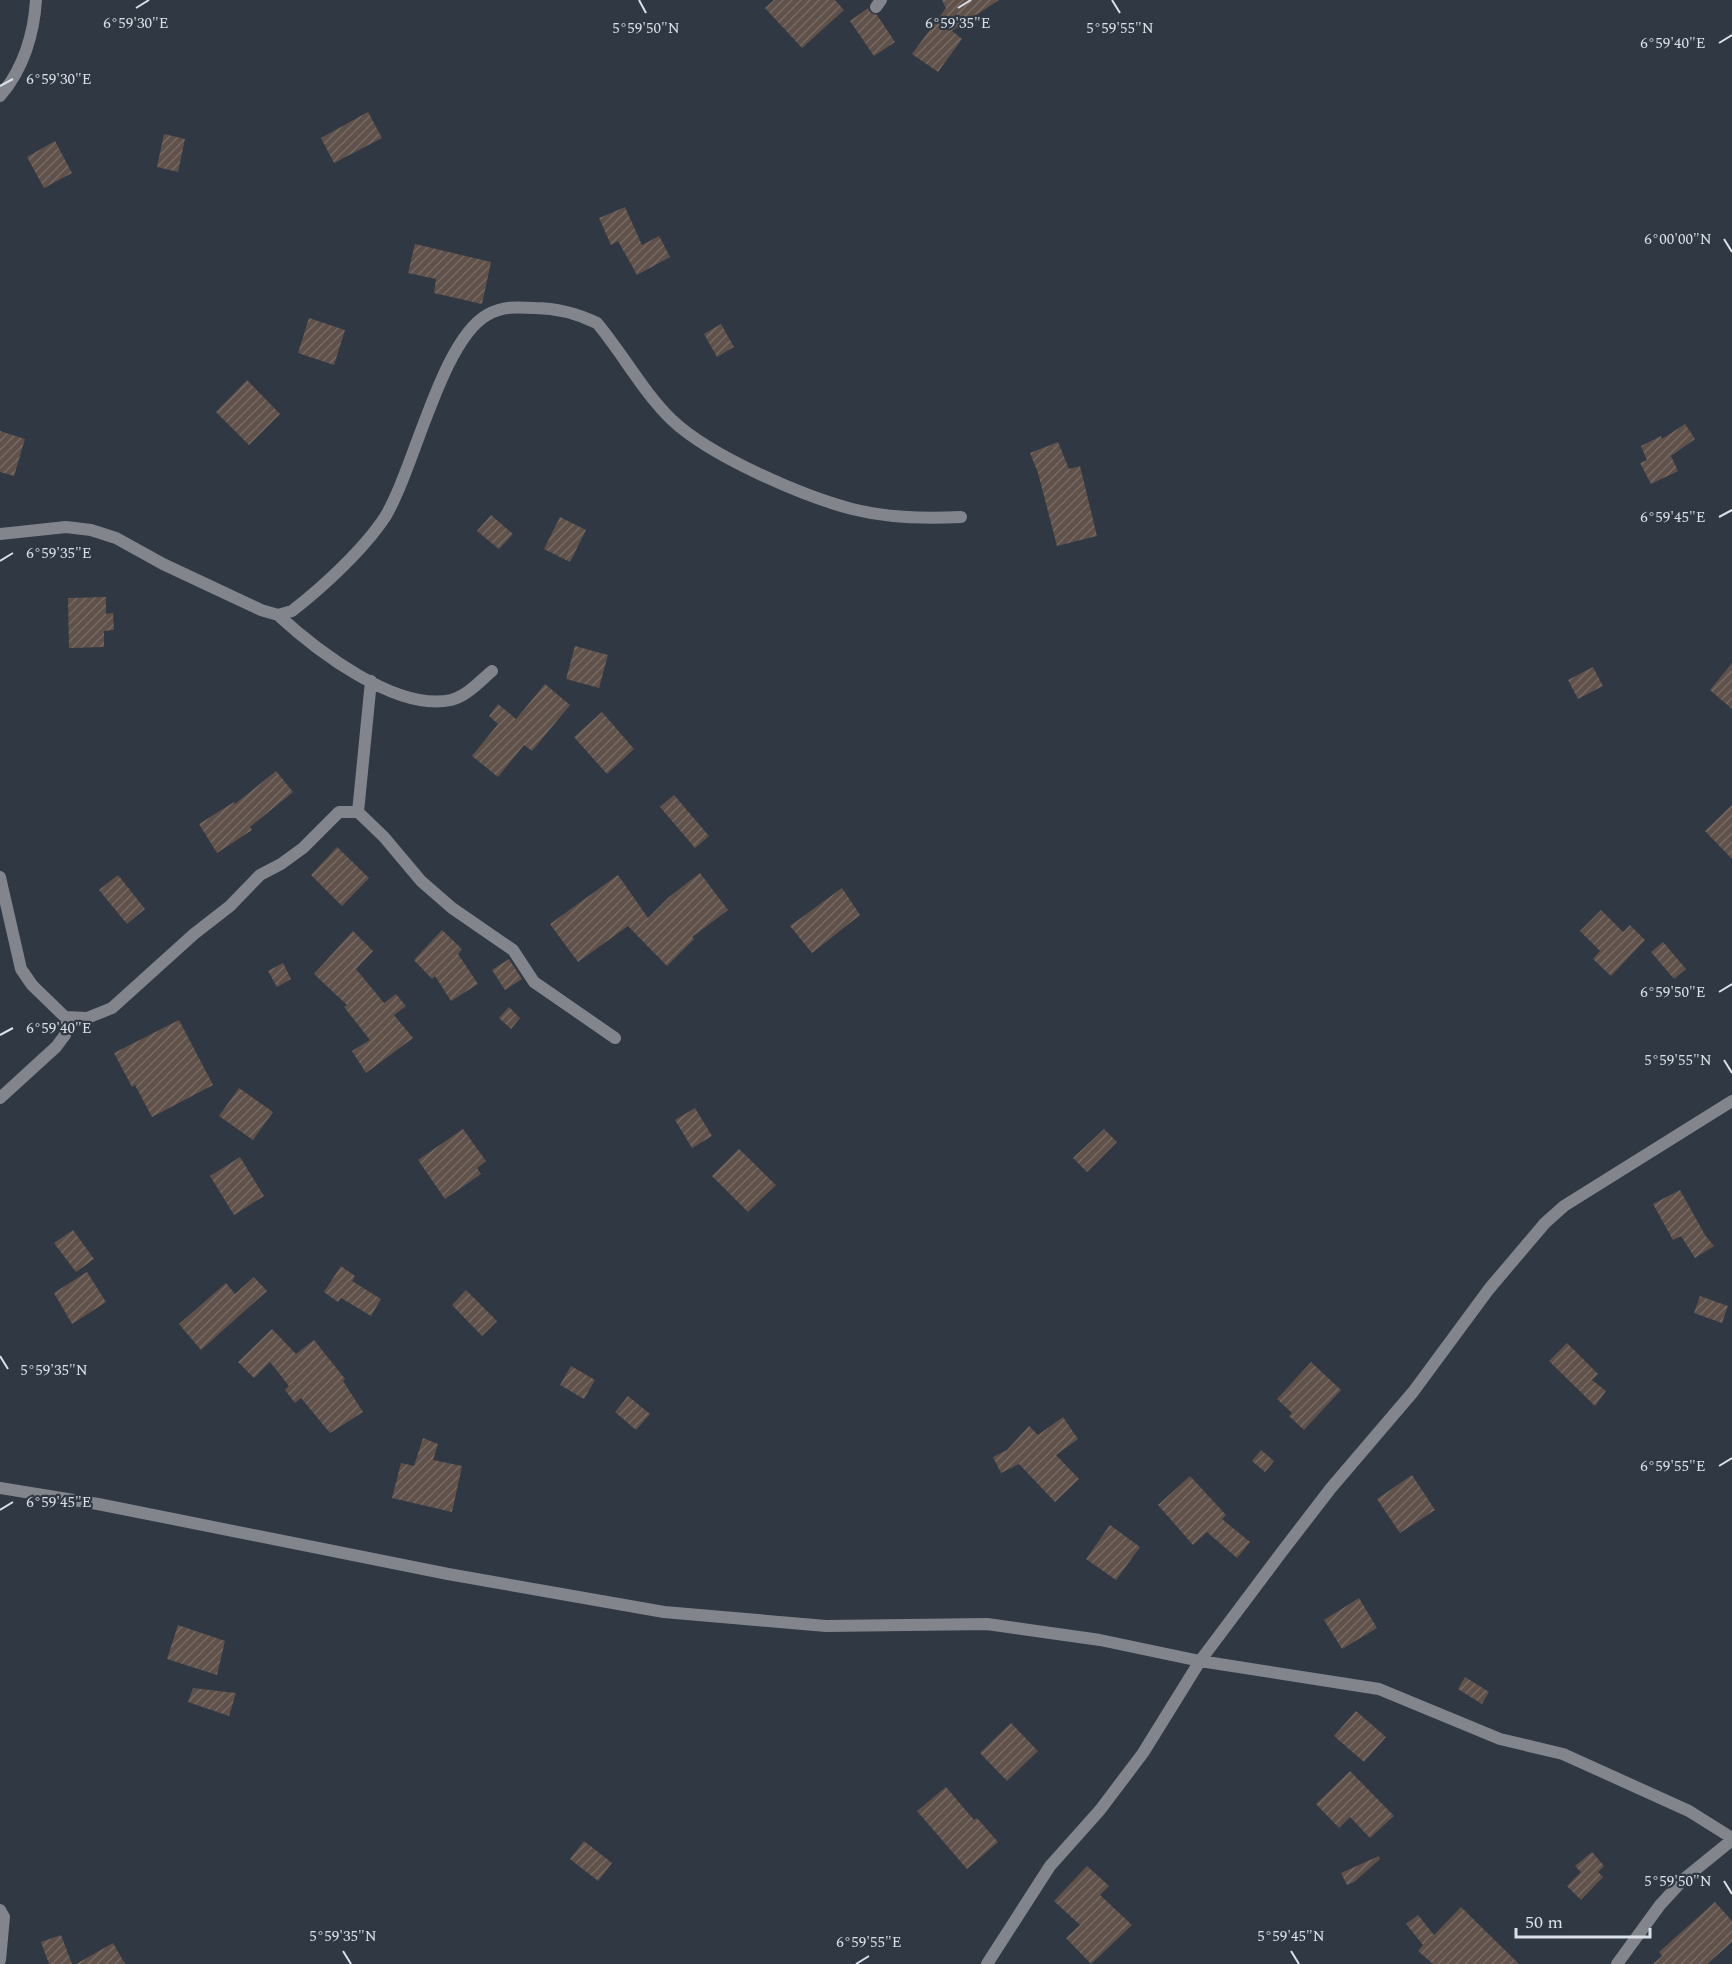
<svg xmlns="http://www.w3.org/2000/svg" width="1732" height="1964" font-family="Spectral,serif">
  <defs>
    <pattern id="building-hatch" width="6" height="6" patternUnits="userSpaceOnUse" patternTransform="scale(1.5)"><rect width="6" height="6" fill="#60524a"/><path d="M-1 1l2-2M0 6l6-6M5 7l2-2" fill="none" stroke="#766b64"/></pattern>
  </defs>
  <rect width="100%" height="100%" fill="#303843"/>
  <path fill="url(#building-hatch)" d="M774 0H835L844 10 802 48 765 8Z
    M942 0H999L952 31 962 39 938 72 912 54 946 8Z
    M868 8 871 13 877 15 895 42 874 56 850 21Z
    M368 112 382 138 334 163 321 138Z
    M164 134 185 139 178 172 157 167Z
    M55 141 72 173 44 188 27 157Z
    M625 207 642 245 659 236 670 257 637 275 618 241 611 245 599 218Z
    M415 244 491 262 482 304 434 293 436 279 408 273Z
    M309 318 345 330 334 365 298 353Z
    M721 324 734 347 717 357 704 334Z
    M247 380 280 414 249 445 216 412Z
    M1685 424 1695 439 1671 456 1678 471 1651 484 1640 463 1647 460 1641 446 1661 436 1662 439Z
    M0 431 25 439 14 476 0 472Z
    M1058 442 1069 469 1080 466 1097 536 1057 546 1038 473 1030 453Z
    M491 515 513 534 499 549 477 531Z
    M560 517 586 530 570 562 544 549Z
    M106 597V614L113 613 114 630 104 631V647L69 648 68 598Z
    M575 646 608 655 599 688 566 679Z
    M1732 663V709L1710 690Z
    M1593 667 1603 686 1578 699 1568 680Z
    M545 684 570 705 532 751 524 745 498 777 472 756 498 724 489 716 498 704 516 719Z
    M602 712 634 749 607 774 574 737Z
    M276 771 293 792 250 827 252 830 217 853 199 824 234 802 235 804Z
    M674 795 709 836 695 848 660 807Z
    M1732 805V859L1705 831Z
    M337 847 369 878 342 906 311 875Z
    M700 873 728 910 692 937 694 939 667 966 628 926 578 962 550 924 618 875 648 918 669 897Z
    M118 875 145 909 127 924 99 890Z
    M842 888 860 915 812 953 790 926Z
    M1601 910 1623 932 1630 925 1645 940 1611 976 1593 959 1600 951 1580 931Z
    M442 930 462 949 458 954 478 984 451 1001 435 976 432 979 414 960Z
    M353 931 373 951 356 969 384 1003 396 994 406 1006 394 1015 413 1038 366 1073 352 1051 370 1040 344 1007 347 1005 314 974Z
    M1663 942 1686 969 1674 979 1651 952Z
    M509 959 522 979 505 990 492 970Z
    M283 963 291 979 277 987 268 971Z
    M509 1007 520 1018 511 1029 499 1018Z
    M179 1020 213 1085 152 1117 135 1085 132 1087 114 1053Z
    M239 1088 273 1112 253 1140 219 1116Z
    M695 1108 712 1136 692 1148 675 1120Z
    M463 1129 486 1161 477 1168 481 1174 445 1199 418 1160Z
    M1104 1129 1117 1142 1087 1172 1073 1158Z
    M739 1149 776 1185 748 1212 712 1176Z
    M240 1157 264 1196 234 1215 210 1176Z
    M1680 1190 1705 1235 1714 1246 1695 1258 1681 1236 1673 1240 1653 1204Z
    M73 1230 94 1259 76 1272 54 1243Z
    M341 1266 355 1276 352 1281 381 1299 371 1316 341 1298 338 1302 324 1292Z
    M87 1272 106 1302 72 1324 54 1293Z
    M254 1277 267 1291 201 1350 179 1324 226 1283 235 1294Z
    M466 1290 497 1321 482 1336 452 1305Z
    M1700 1296 1728 1306 1722 1323 1694 1313Z
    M272 1329 296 1354 314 1340 345 1379 343 1381 363 1412 330 1433 301 1398 295 1403 285 1390 289 1386 270 1362 254 1378 238 1362Z
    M1567 1343 1598 1374 1592 1380 1606 1391 1595 1406 1549 1361Z
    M1311 1362 1341 1390 1304 1430 1289 1416 1292 1413 1277 1399Z
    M571 1366 595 1380 584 1399 560 1385Z
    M628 1396 650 1414 636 1430 615 1412Z
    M1063 1417 1078 1439 1056 1455 1079 1479 1055 1502 1019 1464 1001 1473 993 1457 1007 1450 1029 1426 1038 1435Z
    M423 1438 438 1444 433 1460 462 1466 452 1512 392 1498 401 1463 414 1466Z
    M1261 1450 1274 1461 1265 1472 1252 1461Z
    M1412 1475 1435 1510 1400 1533 1377 1499Z
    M1190 1476 1226 1515 1222 1519 1250 1542 1237 1558 1207 1532 1193 1545 1158 1505Z
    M1110 1525 1140 1547 1116 1580 1086 1559Z
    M1359 1598 1377 1628 1342 1649 1324 1620Z
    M178 1625 225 1641 217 1675 167 1659Z
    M1465 1677 1489 1692 1482 1704 1458 1689Z
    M193 1688 236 1693 229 1716 188 1702Z
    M1356 1711 1386 1737 1364 1762 1334 1736Z
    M1011 1723 1038 1751 1007 1781 980 1753Z
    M1350 1771 1394 1816 1370 1838 1350 1817 1339 1828 1316 1804Z
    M946 1787 974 1820 977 1818 998 1842 967 1869 917 1811Z
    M584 1841 612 1863 598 1881 570 1859Z
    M1592 1852 1604 1866 1598 1872 1603 1877 1581 1900 1567 1886 1581 1872 1575 1866Z
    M1379 1856 1380 1859 1354 1882 1347 1885 1341 1873Z
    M1087 1866 1109 1886 1100 1895 1132 1925 1091 1964 1066 1938 1080 1925 1054 1901Z
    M1715 1902 1732 1921V1942L1707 1964H1653L1662 1956 1659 1952Z
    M1461 1907 1519 1964H1433L1418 1951 1423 1945 1406 1924 1418 1915 1434 1935Z
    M61 1935 72 1964H49L41 1942Z
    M113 1943 125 1964H76Z"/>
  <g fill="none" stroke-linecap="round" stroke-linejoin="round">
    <path stroke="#82868c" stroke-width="12" d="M876 7 881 0
      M0 96C23 70 34 34 36 0
      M0 534 66 527 91 530 116 538 163 564 261 610 278 615 292 611C323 587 364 549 385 517 414 470 441 341 487 315 503 306 517 307 535 308 557 308 578 314 597 323 623 354 643 392 672 420 710 456 802 496 852 509 888 518 925 519 961 517
      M278 615C316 650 396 712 451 700 467 696 480 681 492 671
      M358 812 371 681
      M0 877 21 969 32 985 65 1017 67 1026 65 1035 56 1047 0 1098
      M65 1017 87 1018 112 1008 194 934 230 906 260 875 281 864 303 848 339 812H358L384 837 421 881 452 908 513 950 534 982 615 1038
      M0 1488 98 1504 448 1574 664 1612 826 1626 987 1624 1100 1640 1200 1661 1379 1689 1500 1739 1563 1754 1689 1811 1732 1838
      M0 1910 4 1917 0 1960
      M987 1964 1050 1866 1100 1810 1143 1753 1200 1661 1281 1553 1331 1488 1413 1392 1489 1289 1545 1223 1564 1206 1732 1101
      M1617 1964 1660 1905 1684 1879 1732 1840"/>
  </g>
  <path fill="none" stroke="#dbe0e8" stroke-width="2" d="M639 0 646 13M1112 0 1120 13M136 8 149 0M958 8 971 0M1719 43 1732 35M0 86 13 79M1724 239 1732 252M1719 517 1732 510M0 561 13 553M1719 992 1732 984M0 1035 13 1028M1724 1060 1732 1073M0 1356 8 1369M1719 1466 1732 1458M0 1510 13 1502M1724 1881 1732 1894M343 1951 351 1964M1291 1951 1299 1964M856 1964 869 1956"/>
  <g font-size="15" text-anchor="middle" fill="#dbe0e8" stroke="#303843" stroke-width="4.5" stroke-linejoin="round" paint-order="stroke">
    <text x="136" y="28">6°59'30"E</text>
    <text x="958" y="28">6°59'35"E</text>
    <text x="646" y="33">5°59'50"N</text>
    <text x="1120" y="33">5°59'55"N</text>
    <text x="1673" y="48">6°59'40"E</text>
    <text x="59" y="84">6°59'30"E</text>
    <text x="1678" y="244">6°00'00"N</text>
    <text x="1673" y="522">6°59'45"E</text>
    <text x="59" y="558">6°59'35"E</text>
    <text x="1673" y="997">6°59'50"E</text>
    <text x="59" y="1033">6°59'40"E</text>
    <text x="1678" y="1065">5°59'55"N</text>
    <text x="54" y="1375">5°59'35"N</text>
    <text x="1673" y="1471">6°59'55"E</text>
    <text x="59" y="1507">6°59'45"E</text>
    <text x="1678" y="1886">5°59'50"N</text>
    <text x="343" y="1941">5°59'35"N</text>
    <text x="1291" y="1941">5°59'45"N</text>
    <text x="869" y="1947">6°59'55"E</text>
  </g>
  <path d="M1516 1928v9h134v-9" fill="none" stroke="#dbe0e8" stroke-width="3"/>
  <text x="1525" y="1928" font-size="18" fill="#dbe0e8" stroke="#303843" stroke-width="4.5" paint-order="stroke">50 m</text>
</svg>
